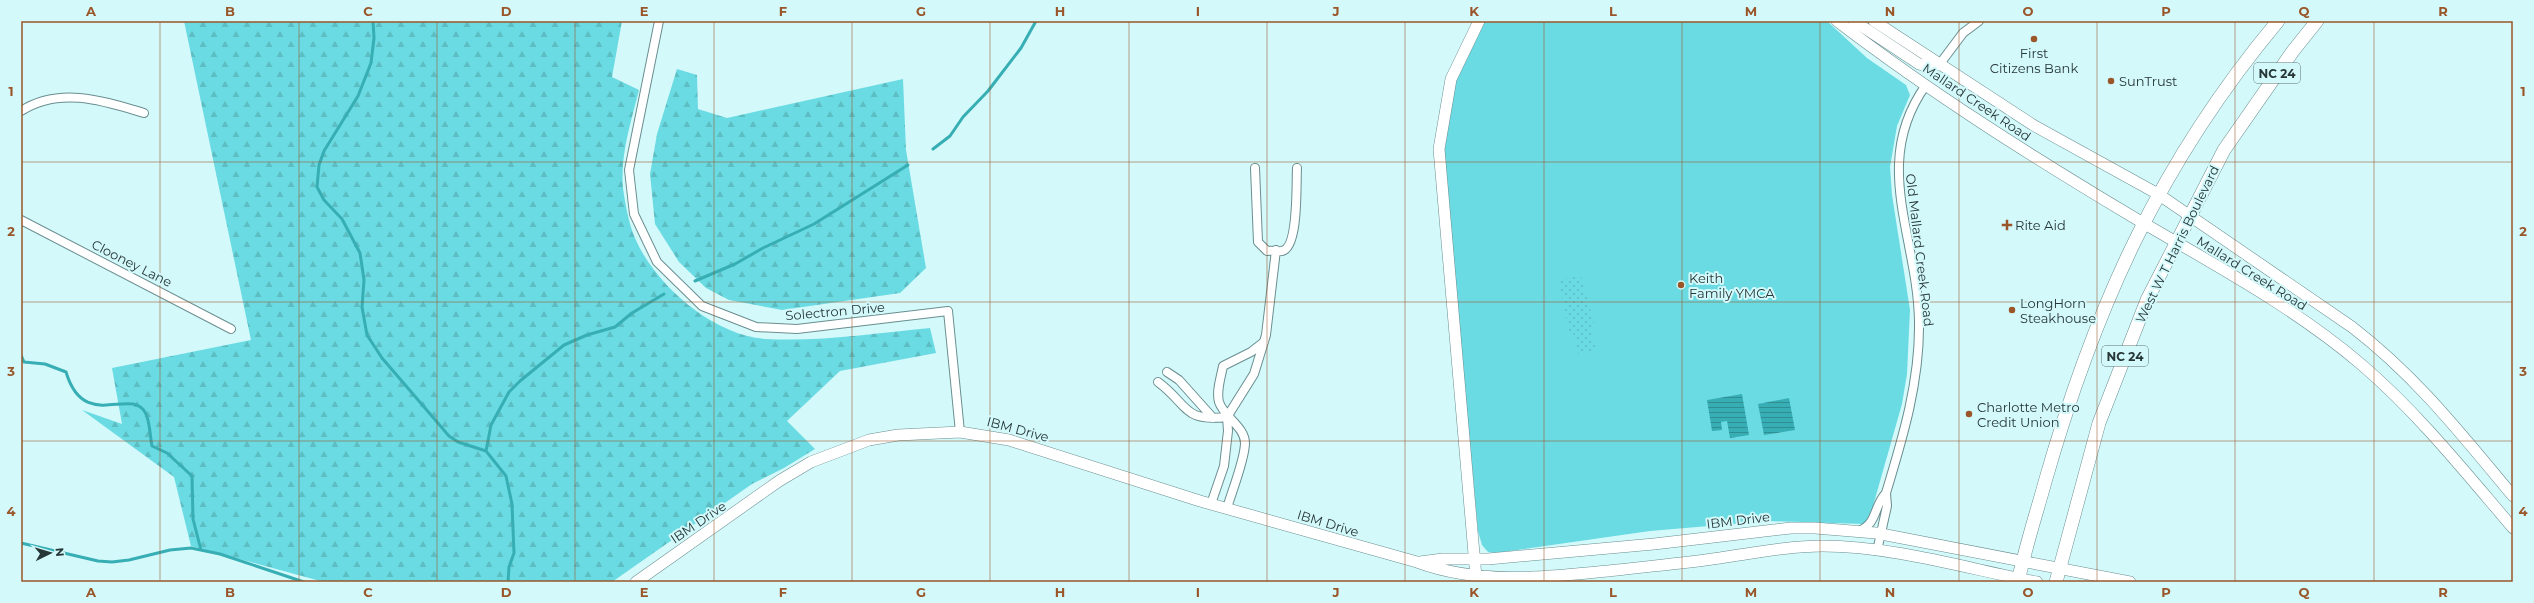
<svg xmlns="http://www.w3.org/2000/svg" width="2534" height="603" font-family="Montserrat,sans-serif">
  <defs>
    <pattern id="forest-firs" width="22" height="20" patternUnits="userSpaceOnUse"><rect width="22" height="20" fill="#6adbe2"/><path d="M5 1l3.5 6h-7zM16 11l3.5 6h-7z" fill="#5cbdc2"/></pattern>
    <pattern id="park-dots" width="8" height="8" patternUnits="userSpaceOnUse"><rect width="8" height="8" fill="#6adbe2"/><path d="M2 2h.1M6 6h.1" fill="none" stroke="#5cbdc2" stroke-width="1.8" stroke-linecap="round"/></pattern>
    <pattern id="water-rules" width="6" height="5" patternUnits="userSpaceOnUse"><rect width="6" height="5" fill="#36aeb4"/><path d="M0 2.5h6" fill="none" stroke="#2e8e93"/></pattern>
  </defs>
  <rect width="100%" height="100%" fill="#d3f9fb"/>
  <path fill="#6adbe2" d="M1483 21H1827L1867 58 1906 85 1910 95 1897 126 1890 167 1892 195 1910 310 1907 374 1902 404 1871 513 1869 519 1863 524 1768 521 1650 531 1496 553 1488 552 1482 545 1478 531 1443 151 1452 89Z"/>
  <path fill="url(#forest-firs)" d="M184 21H622L612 77 639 90C631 122 620 155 623 188 625 203 629 225 635 238 655 285 714 336 766 339 820 342 876 333 930 328L936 353 840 371 787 421 815 449 784 468 752 484 612 582H324L191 546 174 477 82 410 122 424 112 368 251 340Z
    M677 69 697 75 698 109 727 118 903 79 906 150 926 268 900 293 782 310 729 300 706 288 679 262 655 224 650 174 657 134Z"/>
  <path fill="url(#park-dots)" d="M1581 275 1595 327 1591 328 1596 350 1578 354 1573 332H1569L1559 280Z"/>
  <path fill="url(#water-rules)" d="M1742 394 1749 435 1730 438 1727 421 1721 422 1722 430 1712 431 1707 400Z
    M1789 398 1795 430 1764 435 1758 404Z"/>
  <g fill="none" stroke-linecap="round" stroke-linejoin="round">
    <path stroke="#36aeb4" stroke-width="3" d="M373 21 374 38 371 63 358 96 324 151 319 165 317 187 324 200 342 219 360 253 364 280 362 307 367 335 382 358 449 436 458 442 486 451 506 476 512 504 514 553 509 567 508 582
      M933 149 950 136 963 117 988 91 1021 48 1036 21
      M695 281 735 264 763 248 814 224 908 165
      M21 355 24 362 45 364 66 372C84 432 130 387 145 412 150 420 150 437 152 446L167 453 192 476 193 519 201 550
      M486 451 491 425 509 392 520 381 564 345 587 335 615 327 632 313 664 294
      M21 543 98 561 112 562 129 560 170 550 191 548 220 554 304 582"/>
    <defs>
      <path id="street" d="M659 21 629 170 634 214 657 262 702 306 756 327 797 329 948 311 960 432
        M1939 65 1963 33 1979 21
        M21 111C60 86 104 101 144 113
        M1255 168 1258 242 1267 251C1272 250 1278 252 1282 251 1299 248 1296 183 1297 168
        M21 220 231 329
        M1167 372 1179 380 1213 418
        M1158 382C1189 405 1182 422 1227 417
        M1211 504 1224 466 1228 431 1227 417 1254 374 1266 335 1276 250
        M1227 508C1232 491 1245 459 1245 443 1245 427 1224 417 1219 402 1216 391 1221 377 1223 366L1251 352 1264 342
        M1859 531C1878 523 1873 507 1886 493
        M1877 551 1887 506 1886 493C1903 437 1920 381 1919 322 1918 237 1870 163 1926 85"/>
      <path id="secondary" d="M1837 21C1931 93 2031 156 2133 217 2211 263 2293 306 2362 365 2418 413 2465 472 2513 528
        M1854 21 1919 64 1926 66 1939 65
        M1874 21 2033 125 2158 194 2352 327C2417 377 2461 434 2513 496
        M1420 562 1443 559H1488L1654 544 1791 528H1815L1876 533 2130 582
        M1476 577 1439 149 1451 79 1479 21
        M636 582 779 481 811 462 869 440 898 435 960 432 1009 440 1200 501 1417 562C1482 586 1549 577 1617 570 1651 566 1686 563 1720 558 1754 553 1788 546 1823 546 1892 546 1969 569 2037 582"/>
      <path id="primary" d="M2018 582C2025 548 2036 515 2045 482 2095 307 2160 162 2278 21
        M2056 582 2099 423 2147 300 2224 150 2293 51 2317 21"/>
    </defs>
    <use href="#street" stroke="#6a8e90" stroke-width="10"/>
    <use href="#secondary" stroke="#6a8e90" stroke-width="12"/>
    <use href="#primary" stroke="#6a8e90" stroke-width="14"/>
    <use href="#street" stroke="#fff" stroke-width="8"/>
    <use href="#secondary" stroke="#fff" stroke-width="11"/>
    <use href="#primary" stroke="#fff" stroke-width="13"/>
  </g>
  <path fill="none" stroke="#9a5529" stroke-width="1" stroke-opacity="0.55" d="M160 21V582M299 21V582M437 21V582M575 21V582M714 21V582M852 21V582M990 21V582M1129 21V582M1267 21V582M1405 21V582M1544 21V582M1682 21V582M1820 21V582M1959 21V582M2097 21V582M2235 21V582M2374 21V582M21 162H2513M21 302H2513M21 441H2513"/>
  <g fill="#9a5529" stroke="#d3f9fb" stroke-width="1.5">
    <circle cx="2034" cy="39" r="4"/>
    <circle cx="2111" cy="81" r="4"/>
    <path d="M2005 219h4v4h4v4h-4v4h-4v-4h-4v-4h4z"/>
    <circle cx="1681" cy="285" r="4"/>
    <circle cx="2012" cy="310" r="4"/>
    <circle cx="1969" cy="414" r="4"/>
  </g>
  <g text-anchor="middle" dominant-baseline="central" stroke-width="4" stroke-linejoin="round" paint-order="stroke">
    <g fill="#d3f9fb" stroke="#5b7072" stroke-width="1">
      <rect x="2254" y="63" width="46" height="20" rx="3"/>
      <rect x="2102" y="346" width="46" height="20" rx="3"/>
    </g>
    <g font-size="12" font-weight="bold" fill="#273637">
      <text x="2277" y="73">NC 24</text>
      <text x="2125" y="356">NC 24</text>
    </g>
    <g font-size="13" fill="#273637" stroke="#d3f9fb" text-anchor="start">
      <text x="2034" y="53" text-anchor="middle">First<tspan x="2034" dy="15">Citizens Bank</tspan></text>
      <text x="2119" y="81">SunTrust</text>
      <text x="2015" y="225">Rite Aid</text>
      <text x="1689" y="278">Keith<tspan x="1689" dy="15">Family YMCA</tspan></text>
      <text x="2020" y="303">LongHorn<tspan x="2020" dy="15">Steakhouse</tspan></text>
      <text x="1977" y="407">Charlotte Metro<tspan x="1977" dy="15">Credit Union</tspan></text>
    </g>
    <g font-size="13" fill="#273637" stroke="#d3f9fb">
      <text transform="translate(1977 102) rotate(34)">Mallard Creek Road</text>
      <text transform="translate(2177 244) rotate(-64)">West W T Harris Boulevard</text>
      <text transform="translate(1920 250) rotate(83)">Old Mallard Creek Road</text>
      <text transform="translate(132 263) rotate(27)">Clooney Lane</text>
      <text transform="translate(2252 273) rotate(32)">Mallard Creek Road</text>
      <text transform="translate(835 311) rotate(-5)">Solectron Drive</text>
      <text transform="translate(1018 429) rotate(15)">IBM Drive</text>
      <text transform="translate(1738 520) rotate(-7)">IBM Drive</text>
      <text transform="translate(698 522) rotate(-34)">IBM Drive</text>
      <text transform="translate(1328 523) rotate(17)">IBM Drive</text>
    </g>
  </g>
  <rect width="2534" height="603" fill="none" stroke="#d3f9fb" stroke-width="44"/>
  <g transform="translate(50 553) rotate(85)" stroke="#d3f9fb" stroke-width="3" paint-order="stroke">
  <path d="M0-3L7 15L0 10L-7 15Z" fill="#273637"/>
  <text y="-6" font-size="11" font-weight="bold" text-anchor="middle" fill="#273637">N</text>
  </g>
  <rect x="22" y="22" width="2490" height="559" fill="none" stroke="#9a5529" stroke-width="1.5"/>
  <g font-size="13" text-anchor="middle" font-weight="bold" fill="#9a5529">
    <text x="91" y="16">A</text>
    <text x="230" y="16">B</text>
    <text x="368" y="16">C</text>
    <text x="506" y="16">D</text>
    <text x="644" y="16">E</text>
    <text x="783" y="16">F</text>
    <text x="921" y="16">G</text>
    <text x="1060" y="16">H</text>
    <text x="1198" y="16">I</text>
    <text x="1336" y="16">J</text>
    <text x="1474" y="16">K</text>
    <text x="1613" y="16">L</text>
    <text x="1751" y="16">M</text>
    <text x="1890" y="16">N</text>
    <text x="2028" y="16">O</text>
    <text x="2166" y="16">P</text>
    <text x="2304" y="16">Q</text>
    <text x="2443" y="16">R</text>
    <text x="11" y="96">1</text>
    <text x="2523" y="96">1</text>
    <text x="11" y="236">2</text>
    <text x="2523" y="236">2</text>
    <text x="11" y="376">3</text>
    <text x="2523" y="376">3</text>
    <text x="11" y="516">4</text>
    <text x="2523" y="516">4</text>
    <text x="91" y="597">A</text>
    <text x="230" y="597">B</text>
    <text x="368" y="597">C</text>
    <text x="506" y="597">D</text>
    <text x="644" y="597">E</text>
    <text x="783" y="597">F</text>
    <text x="921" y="597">G</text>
    <text x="1060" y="597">H</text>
    <text x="1198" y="597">I</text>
    <text x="1336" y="597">J</text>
    <text x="1474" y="597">K</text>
    <text x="1613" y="597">L</text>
    <text x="1751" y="597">M</text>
    <text x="1890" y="597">N</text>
    <text x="2028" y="597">O</text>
    <text x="2166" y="597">P</text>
    <text x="2304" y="597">Q</text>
    <text x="2443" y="597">R</text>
  </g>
</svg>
